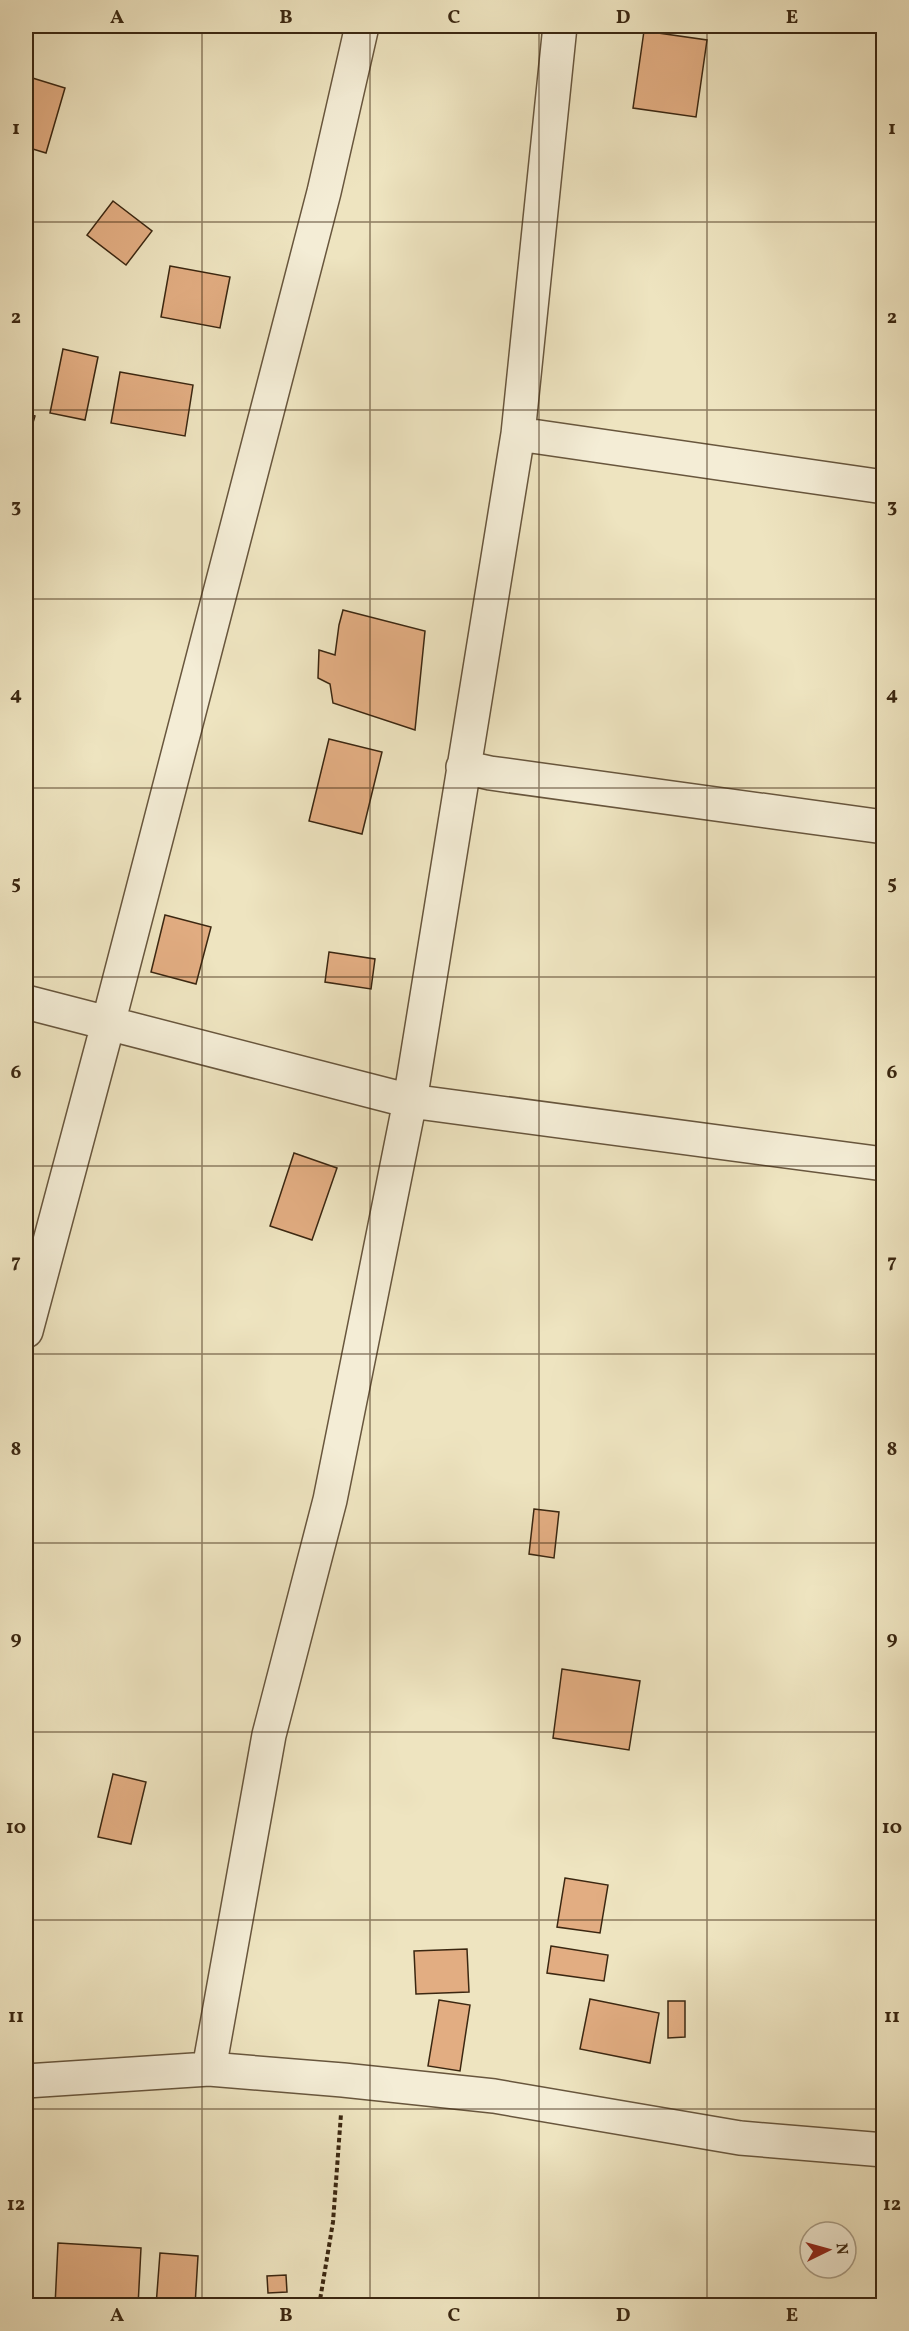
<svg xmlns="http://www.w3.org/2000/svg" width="909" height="2331" font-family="Vollkorn,serif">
  <rect width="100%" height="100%" fill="#eee4c0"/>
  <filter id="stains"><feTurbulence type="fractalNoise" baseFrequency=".00333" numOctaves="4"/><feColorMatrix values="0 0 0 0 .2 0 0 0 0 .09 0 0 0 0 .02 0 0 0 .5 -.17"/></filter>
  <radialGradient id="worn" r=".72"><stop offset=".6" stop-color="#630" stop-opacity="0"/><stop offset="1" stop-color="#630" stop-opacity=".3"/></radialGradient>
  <path fill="#e2ad82" stroke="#3b2711" stroke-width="1.5" d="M644 31 707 40 696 117 633 108Z
    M26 76 65 88 46 153 26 147Z
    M113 201 152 231 126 265 87 235Z
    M170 266 230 277 220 328 161 317Z
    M63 349 98 357 85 420 50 413Z
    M120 372 193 385 185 436 111 423Z
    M26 413 35 416 26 446Z
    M343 610 425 631 415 730 333 703 330 684 318 678 319 650 335 655 339 625Z
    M329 739 382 752 362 834 309 821Z
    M165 915 211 927 196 984 151 972Z
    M329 952 375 959 371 989 325 982Z
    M294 1153 337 1168 312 1240 270 1226Z
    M534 1509 559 1512 554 1558 529 1554Z
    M562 1669 640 1681 629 1750 553 1738Z
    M113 1774 146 1782 131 1844 98 1837Z
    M565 1878 608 1885 600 1933 557 1927Z
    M551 1946 608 1955 604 1981 547 1973Z
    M467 1949 469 1992 416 1994 414 1951Z
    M590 1999 659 2013 650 2063 580 2049Z
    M439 2000 470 2005 460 2071 428 2066Z
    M668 2001H685V2037L668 2038Z
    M58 2243 141 2248 138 2306H55Z
    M160 2253 198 2256 195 2306H156Z
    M286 2275 287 2292 268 2293 267 2276Z"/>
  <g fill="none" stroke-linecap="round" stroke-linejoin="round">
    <defs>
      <path id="street" d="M518 434 884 487
        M463 767 490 773 884 827
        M26 1002 410 1101 884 1164
        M26 1331 108 1024 324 192 362 26
        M209 2069 269 1735 330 1500 410 1101 518 434 560 26
        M26 2081 209 2069 343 2080 494 2096 740 2138 884 2150"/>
    </defs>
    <use href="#street" stroke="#68563d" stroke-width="36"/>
    <path stroke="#3b2711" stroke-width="4" stroke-dasharray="4.5 3" stroke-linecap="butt" d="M26 2146V2159
      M319 2306 333 2222 341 2114"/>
    <use href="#street" stroke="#f4edd6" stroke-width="33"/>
  </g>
  <path fill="none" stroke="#3b2711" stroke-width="1.5" stroke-opacity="0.55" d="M202 26V2306M370 26V2306M539 26V2306M707 26V2306M26 222H884M26 410H884M26 599H884M26 788H884M26 977H884M26 1166H884M26 1354H884M26 1543H884M26 1732H884M26 1920H884M26 2109H884"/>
  <rect width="909" height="2331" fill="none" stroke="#eee4c0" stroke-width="66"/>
  <g transform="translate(828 2250) rotate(85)"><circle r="28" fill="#f4edd6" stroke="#aa9e87" stroke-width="1.5"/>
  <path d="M0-4.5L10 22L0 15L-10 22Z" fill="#8f2418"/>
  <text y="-9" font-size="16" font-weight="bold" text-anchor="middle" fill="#3b2711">N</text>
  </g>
  <rect x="33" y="33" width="843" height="2265" fill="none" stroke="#3b2711" stroke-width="2"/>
  <g font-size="20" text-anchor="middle" font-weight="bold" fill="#3b2711">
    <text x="117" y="23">A</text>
    <text x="286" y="23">B</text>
    <text x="454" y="23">C</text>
    <text x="623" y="23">D</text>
    <text x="792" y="23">E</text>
    <text x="16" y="134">1</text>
    <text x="892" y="134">1</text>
    <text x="16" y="323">2</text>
    <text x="892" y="323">2</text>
    <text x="16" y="512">3</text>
    <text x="892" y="512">3</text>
    <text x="16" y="700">4</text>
    <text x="892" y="700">4</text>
    <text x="16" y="889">5</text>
    <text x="892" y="889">5</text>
    <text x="16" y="1078">6</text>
    <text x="892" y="1078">6</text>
    <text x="16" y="1267">7</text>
    <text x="892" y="1267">7</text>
    <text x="16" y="1455">8</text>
    <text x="892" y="1455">8</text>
    <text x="16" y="1644">9</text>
    <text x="892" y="1644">9</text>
    <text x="16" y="1833">10</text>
    <text x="892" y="1833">10</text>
    <text x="16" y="2022">11</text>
    <text x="892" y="2022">11</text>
    <text x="16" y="2210">12</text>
    <text x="892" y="2210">12</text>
    <text x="117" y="2321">A</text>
    <text x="286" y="2321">B</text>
    <text x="454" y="2321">C</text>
    <text x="623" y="2321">D</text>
    <text x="792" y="2321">E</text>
  </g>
  <rect width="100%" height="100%" filter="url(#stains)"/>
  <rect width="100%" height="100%" fill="url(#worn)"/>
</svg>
